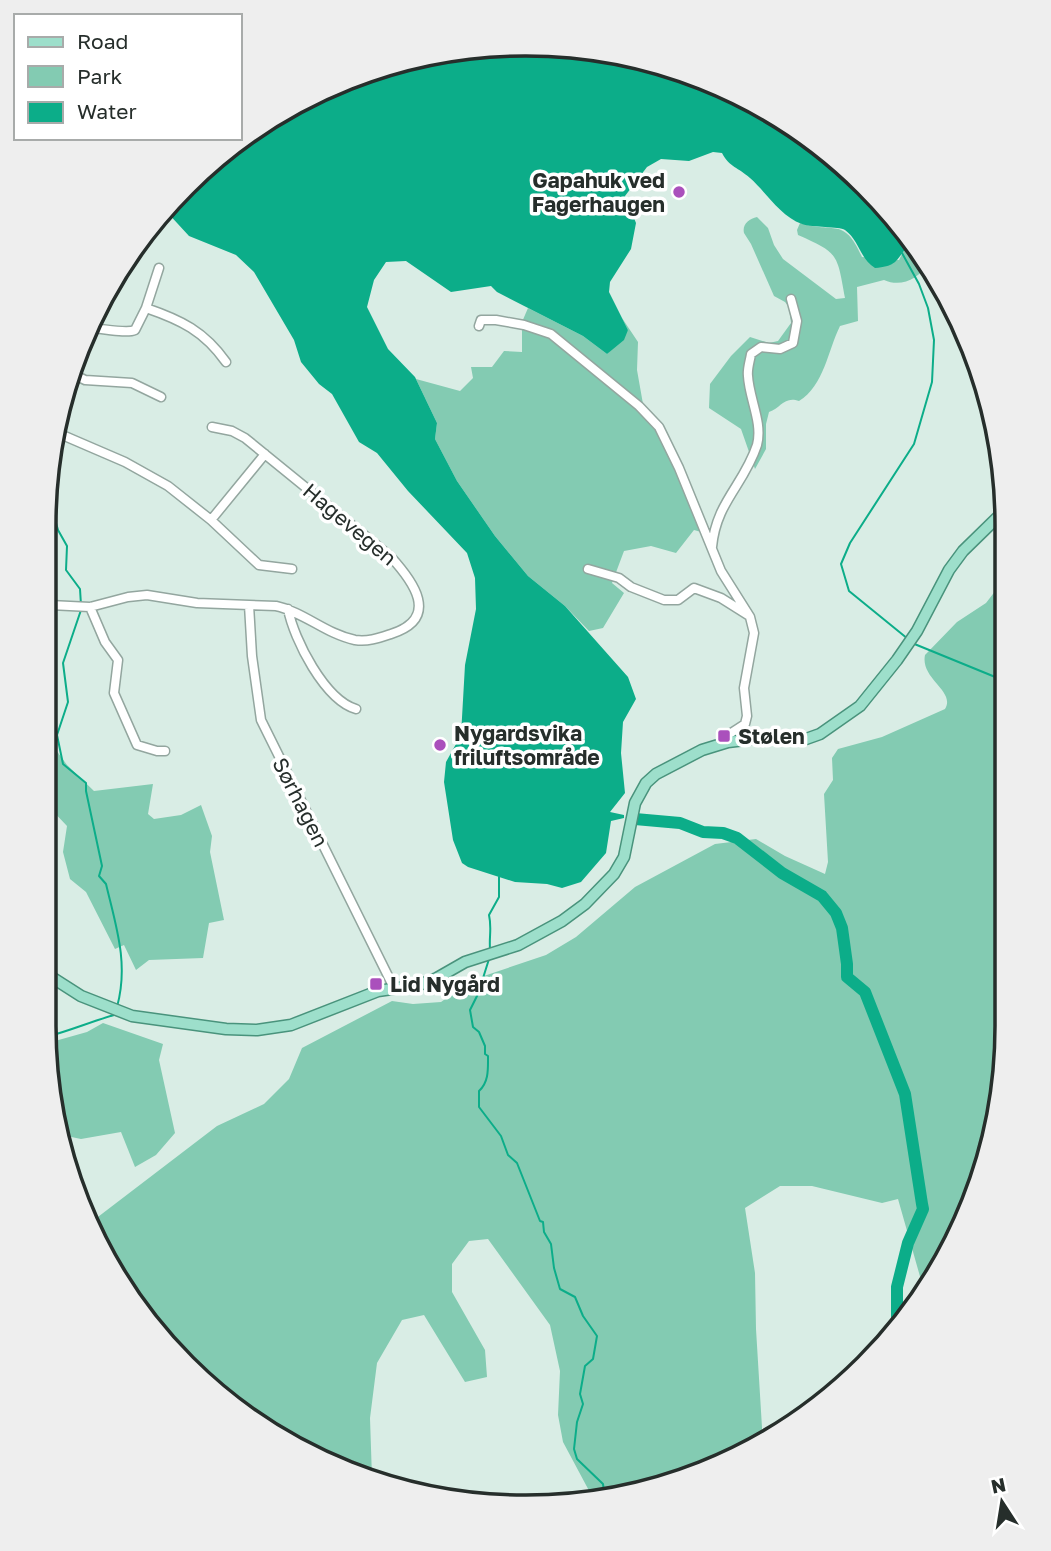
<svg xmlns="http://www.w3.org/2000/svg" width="1051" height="1551" font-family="'Golos Text',sans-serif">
  <rect width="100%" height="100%" fill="#d9ede5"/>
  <path fill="#83cbb2" d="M757 217 768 228 774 245 783 259 836 299 845 298C837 254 839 253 798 235L797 230 800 223C834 234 844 216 862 257L899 260 905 248 913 242 929 264C918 278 902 288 884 280L857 287 858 321 840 326C828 350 824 386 799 401 784 396 781 408 769 412L766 424V449L755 469 741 429 709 408 710 384 731 356 750 337 769 343 778 341 791 323 789 307 785 302 774 296 751 244 744 233C742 224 749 219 757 217Z
    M528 308 583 336 607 354 628 330 622 318 638 342 637 370 643 404 658 423 708 534 694 530 676 553 651 546 624 551 612 583 624 593 603 628 589 631 565 606 528 576 495 536 457 481 435 439 437 423 416 379 460 391 473 378 471 367H492L504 351 522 352V322Z
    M1006 577 998 1119 957 1239 923 1287 898 1199 882 1203 812 1186H780L745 1208 755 1273 756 1329 763 1444 637 1491 636 1487 594 1500 563 1442 558 1415 560 1371 550 1325 488 1239 469 1241 452 1264V1292L485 1350 487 1377 465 1382 424 1315 402 1320 377 1363 370 1418 372 1478 342 1471 232 1407 125 1293 90 1223 217 1126 264 1104 289 1079 302 1048 392 1001 413 1004 441 1002 472 980 546 955 576 937 635 887 715 844 756 839 785 856 825 874 828 862 824 794 833 780 832 758 838 749 882 737 945 709C956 691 920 679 925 655L957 622 986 603Z
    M52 714 57 715 56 750 67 765 94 791 153 784 148 814 154 819 181 815 201 805 212 836 210 852 224 920 209 923 203 958 149 960 136 970 124 945 115 949 86 892 70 879 63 852 67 826 49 807 47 799 48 735Z
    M103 1023 163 1044 159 1060 175 1133 156 1155 135 1167 121 1132 81 1139 62 1135 48 1053 55 1041 87 1032Z"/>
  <path fill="#0cad89" d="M525 44 619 53 709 80 793 125 866 185 913 242C895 256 902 266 875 268 860 259 859 240 845 230 839 226 813 228 802 224 780 216 767 193 750 178 738 167 730 168 722 153L713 152 689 161 661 159 647 167 625 196 636 223 631 249 610 282 609 292 628 330 624 340 607 354 583 336 497 292 491 286 451 292 406 261 386 262 374 280 367 307 388 349 415 377 437 423 435 439 457 481 495 536 528 576 565 606 628 677 636 699 623 722 621 753 625 793 610 812 624 815V818L611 821 606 853 581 882 562 888 547 884 515 882 468 867 462 863 453 840 444 782 446 762 461 735 465 665 476 609 475 578 467 553 408 491 377 453 359 442 332 394 319 384 301 362 294 340 254 272 236 255 189 236 166 211 185 185 258 125 341 81 431 53Z"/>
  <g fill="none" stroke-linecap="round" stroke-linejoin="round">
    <path stroke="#0cad89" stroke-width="2" d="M902 253 919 284 928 308 934 340 932 382 914 444 850 543 841 564 849 591 908 639
      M52 509 58 530 67 546 66 570 80 589 81 605
      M81 610 63 663 68 702 57 735 63 764 86 783V791L102 866 99 876 106 884C116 926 129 964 117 1007
      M912 643 1005 681
      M490 949C489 936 492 928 489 915L499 897V877
      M489 959 478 994 470 1010 473 1027 479 1032 485 1046V1054L488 1056C488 1069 489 1082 479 1091V1107L501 1136 508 1155 517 1163 540 1221 543 1222 544 1232 551 1244 554 1268 560 1289 575 1297 583 1316 597 1336 593 1359 585 1366 580 1394 583 1404 577 1422 574 1449 577 1459 603 1484 605 1499
      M46 1037C69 1031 90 1022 114 1015"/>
    <path stroke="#0cad89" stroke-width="12" d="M635 819 680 823 703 832 723 833 737 838 782 873 822 896 836 913 842 928 847 964V977L865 992 905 1094 922 1204 923 1209 908 1243 897 1287V1323"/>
    <defs>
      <path id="minor" d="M146 308C181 320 204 331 226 362
        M479 326 481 320H496L524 325 551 334 639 406 659 427 679 468 721 571 750 617 754 633 744 688 747 716 745 724 728 735V742
        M88 328C101 328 126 334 135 330L146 308 159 268
        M92 328 96 308
        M73 374 85 380 132 383 161 397
        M53 431 125 462 168 486 211 520 259 565 292 569
        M211 520 265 454
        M712 547C716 502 744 485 757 445 763 423 749 398 748 376 747 369 750 361 751 354L761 347 780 349 793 343 797 321 791 299
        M588 569 619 578 631 587 664 600H678L694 588 721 598 748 615
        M50 605 90 607 128 597 147 595 197 603 276 606C304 612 326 634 355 640 368 642 379 638 391 634 441 618 413 581 390 556L245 438 232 431 212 427
        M249 605 252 656 261 720 394 988
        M90 607 105 642 118 660 114 693 137 745 157 751H165
        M288 609C294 640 325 700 356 709"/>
      <path id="major" d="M45 973 81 996 132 1016 226 1029 257 1030 291 1025 378 991 419 985 437 978 465 962 518 945 562 921 585 904 614 874 624 857 635 803 646 783 656 774 702 750 728 742 761 738 806 739 820 734 860 706 897 660 917 631 949 570 963 551 1006 509"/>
    </defs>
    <use href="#minor" stroke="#93a69f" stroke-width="11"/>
    <use href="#major" stroke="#49937c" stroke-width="13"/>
    <use href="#minor" stroke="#fff" stroke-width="8"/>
    <use href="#major" stroke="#9ddfcb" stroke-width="10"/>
  </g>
  <g fill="#aa50bc" stroke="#fff" stroke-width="2.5">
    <circle cx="679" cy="192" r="7"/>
    <rect x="717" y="729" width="14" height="14" rx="3.5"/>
    <circle cx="440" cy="745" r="7"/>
    <rect x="369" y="977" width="14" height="14" rx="3.5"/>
  </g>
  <g text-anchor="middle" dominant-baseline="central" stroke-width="7" stroke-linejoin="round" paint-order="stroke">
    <g font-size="21" font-weight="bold" fill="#262e2b" stroke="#fff" text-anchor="start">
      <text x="665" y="180" text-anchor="end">Gapahuk ved<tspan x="665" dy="24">Fagerhaugen</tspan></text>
      <text x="454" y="733">Nygardsvika<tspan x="454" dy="24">friluftsområde</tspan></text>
      <text x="738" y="736">Stølen</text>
      <text x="390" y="984">Lid Nygård</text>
    </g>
    <g font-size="21" fill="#262e2b" stroke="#fff">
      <text transform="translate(350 524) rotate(40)">Hagevegen</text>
      <text transform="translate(301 802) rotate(63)">Sørhagen</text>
    </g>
  </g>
  <path d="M0 0H1051V1551H0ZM525 56H526A469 469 0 0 1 995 525V1026A469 469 0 0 1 526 1495H525A469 469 0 0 1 56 1026V525A469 469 0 0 1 525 56Z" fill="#eee" fill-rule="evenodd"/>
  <path fill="none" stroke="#262e2b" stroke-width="3.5" d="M525 56H526A469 469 0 0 1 995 525V1026A469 469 0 0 1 526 1495H525A469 469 0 0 1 56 1026V525A469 469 0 0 1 525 56Z"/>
  <rect x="14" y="14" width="228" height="126" fill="#ffffff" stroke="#a8abaa" stroke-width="2"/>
  <rect x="28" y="37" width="35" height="10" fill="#9ddfcb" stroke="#a8abaa" stroke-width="2"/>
  <text x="77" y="49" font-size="21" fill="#262e2b">Road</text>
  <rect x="28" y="66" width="35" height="21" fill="#83cbb2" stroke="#a8abaa" stroke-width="2"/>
  <text x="77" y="84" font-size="21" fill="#262e2b">Park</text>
  <rect x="28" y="102" width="35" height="21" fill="#0cad89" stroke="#a8abaa" stroke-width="2"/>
  <text x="77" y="119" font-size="21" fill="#262e2b">Water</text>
  <g transform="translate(1002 1502) rotate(348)" stroke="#ffffff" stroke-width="5" paint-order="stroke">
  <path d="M0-5L12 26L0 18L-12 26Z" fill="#262e2b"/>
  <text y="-10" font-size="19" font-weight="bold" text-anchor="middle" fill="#262e2b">N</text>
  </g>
</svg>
